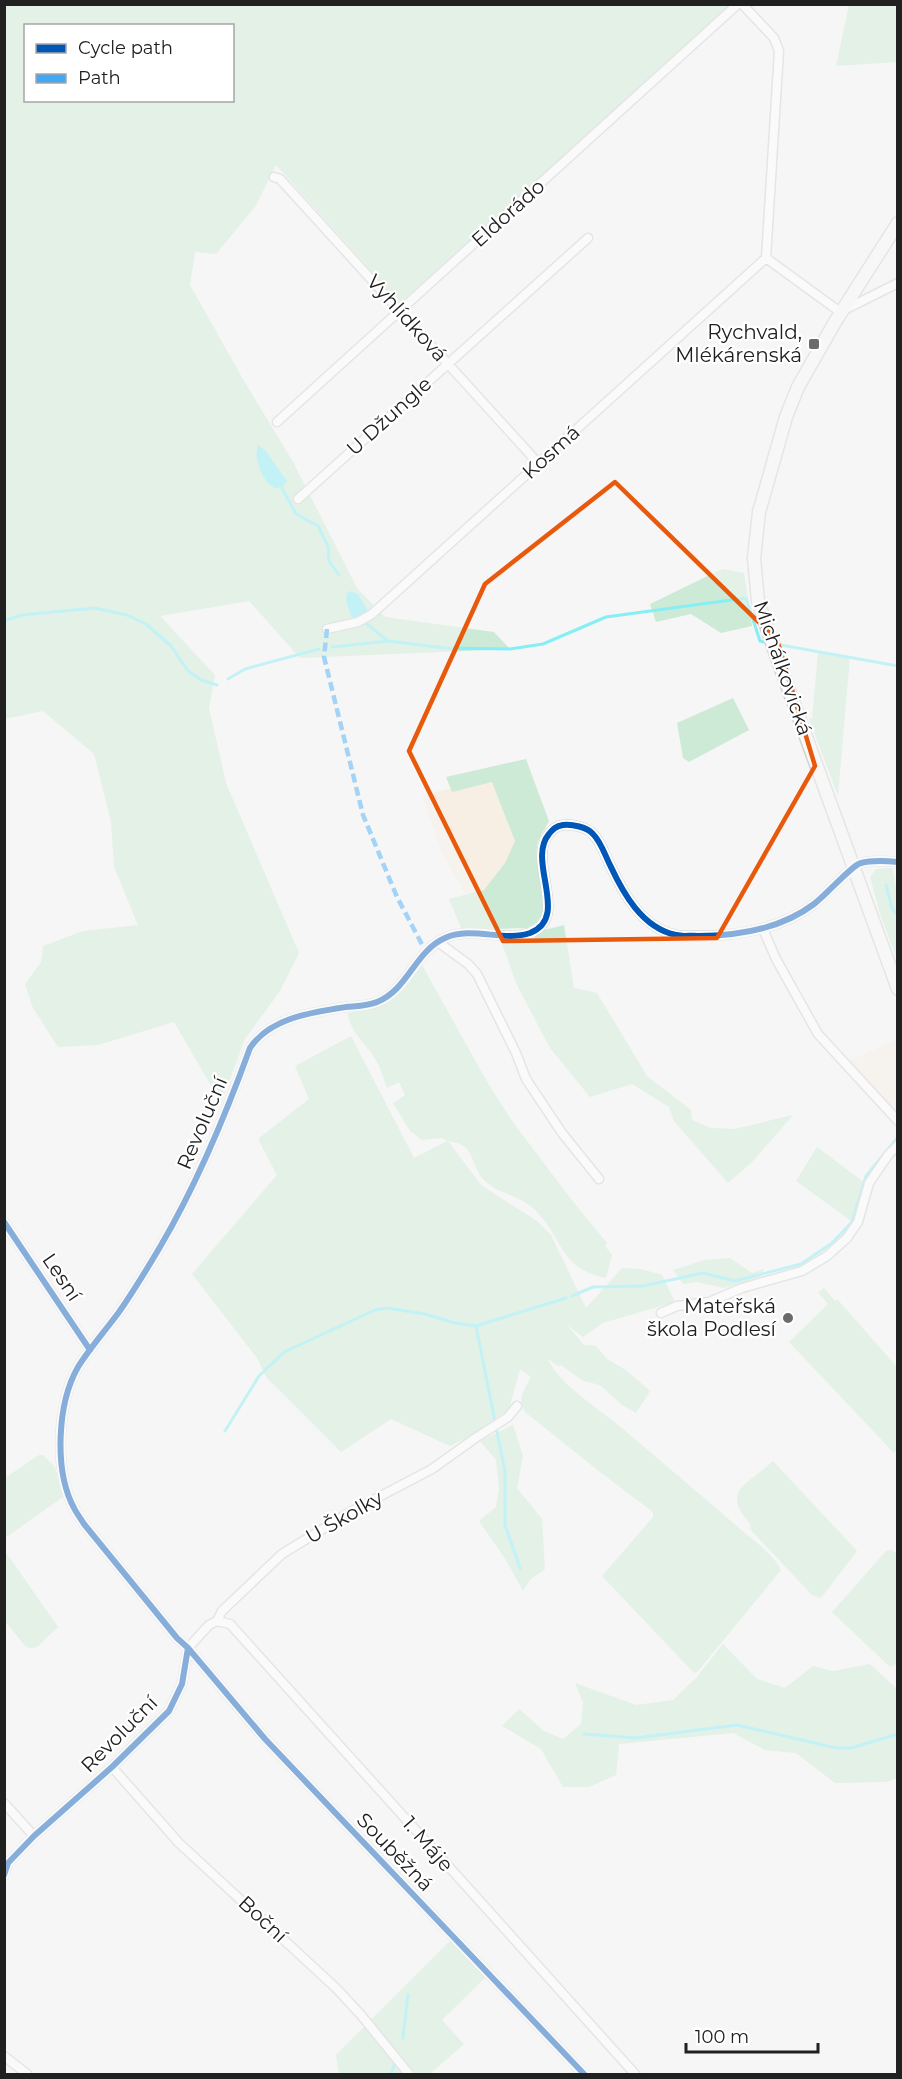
<svg xmlns="http://www.w3.org/2000/svg" width="902" height="2079" font-family="Montserrat,sans-serif">
  <rect width="100%" height="100%" fill="#f6f6f6"/>
  <path fill="#f7efe4" d="M499 777 538 827 471 905 442 853 422 795Z
    M897 1039V1116L849 1061Z"/>
  <path fill="#ccead6" fill-rule="evenodd" d="M4 5H731L400 303 276 165 255 207 216 254 195 252 190 285 244 381 293 462 357 588 385 617 494 632 510 649 300 658 249 601 160 616 215 675 209 708 226 783 299 953 280 991 245 1039 221 1103 174 1022 98 1045 58 1047 33 1008 25 984 41 962 43 946 83 931 138 925 114 867 111 822 94 754 43 711 5 719ZM26 26H232V100H26ZM266 451 284 477 271 487 257 460Z
    M849 5H897V62L836 66Z
    M722 569 744 573 752 626 721 633 691 614 656 622 650 604Z
    M818 653 850 656 838 796 809 719 812 718Z
    M733 698 749 730 689 762 683 758 677 723Z
    M526 759 549 821C546 828 540 835 538 842 530 871 562 913 527 928L462 930 449 899 484 890 505 863 515 841 492 782 452 792 446 777Z
    M892 868 897 891V959L881 917 870 877 876 869Z
    M564 925 574 988 597 993 647 1076 691 1110 692 1120 711 1128 734 1129 793 1115 753 1161 728 1183 674 1121 669 1107 632 1084 590 1097 550 1048 517 985 501 941 533 939 544 930Z
    M422 965 486 1080 512 1121 571 1199 607 1243 605 1246 612 1255 606 1278C558 1268 564 1238 535 1210 520 1195 497 1194 483 1179 468 1161 477 1145 448 1141L481 1185 537 1221 551 1235 586 1308 622 1268 641 1269 662 1275 675 1302 603 1323 583 1337 567 1325 584 1345 596 1346 607 1359 626 1370 650 1391 636 1413 622 1405 600 1385 583 1381 561 1365 558 1366 548 1359C559 1384 596 1407 617 1424 658 1459 699 1493 739 1528 753 1540 773 1554 781 1570L698 1671 694 1673 602 1576 653 1517V1512L600 1472 525 1412C517 1397 524 1391 531 1377L520 1369 509 1409 472 1435 450 1446 391 1419 341 1452 266 1377 257 1358 192 1274 277 1175 258 1139 309 1099 295 1066 351 1036 414 1158 447 1141 442 1138 422 1140 410 1131 393 1103 405 1095 399 1082 387 1088C383 1077 380 1066 374 1057 364 1042 349 1030 348 1013 370 1009 389 1005 405 988 411 981 416 972 422 965Z
    M817 1147 865 1183 854 1223 796 1181Z
    M730 1258 752 1273 764 1269 759 1279 724 1288 697 1282 683 1284 673 1270 705 1260Z
    M824 1288 835 1301 838 1300 897 1367 898 1448 894 1453 789 1342 828 1304 818 1292Z
    M513 1425 523 1456 517 1488 542 1519 545 1569 530 1580 523 1591 506 1560 479 1521 496 1507 499 1488 496 1460 480 1441Z
    M39 1455H43L55 1467 63 1497 5 1538V1478Z
    M773 1461 857 1551 821 1598 812 1595 750 1529 751 1525C719 1489 749 1485 773 1461Z
    M891 1550 897 1553 898 1663 890 1667 832 1612 886 1551Z
    M5 1551 58 1627 37 1647 30 1648 25 1646 5 1621Z
    M723 1644 757 1679 785 1688 813 1666 833 1671 870 1664 897 1689V1778L886 1782 835 1783 796 1753 765 1750 733 1733 619 1744 616 1775 589 1787H563L541 1749 502 1726 519 1709 544 1731 563 1739 581 1724 583 1703 575 1683 636 1705 673 1700 696 1678Z
    M451 1940 486 1977 442 2020 464 2044 430 2074H416L409 2067 407 2074H339L336 2055Z"/>
  <path fill="#86eef5" d="M258 445 266 451 287 481C274 501 260 474 257 460 256 455 257 450 258 445Z
    M351 591 358 594 368 611C363 615 358 621 352 619L346 600 347 593Z"/>
  <g fill="none" stroke-linecap="round" stroke-linejoin="round">
    <path stroke="#86eef5" stroke-width="3" d="M282 488 296 514 318 526 328 546 329 561 339 575
      M4 621 22 615 95 608 127 615 146 624 171 646 188 671 201 680 217 685
      M363 621 388 641
      M775 644 898 666
      M332 647 389 641 445 648 510 649 543 644 606 617 746 598 760 641 769 643
      M228 679 245 669 319 649
      M886 885 892 908 898 916
      M572 1296 593 1287 643 1286 703 1273 735 1281 801 1264 832 1243 852 1222 866 1176 898 1137
      M476 1326 505 1472V1525L520 1568
      M225 1431 259 1376 284 1352 375 1310 387 1308 425 1314 455 1323 476 1326 566 1298
      M584 1734 636 1738 737 1725 836 1748H851L898 1734
      M403 2038 408 1995
      M391 2074 396 2061"/>
    <defs>
      <path id="street" d="M274 177 280 179 538 463
        M766 258 836 309 844 310 898 283
        M277 422 738 4
        M298 499 588 238
        M327 629 358 622 372 614 766 258 779 51 774 38 742 4
        M763 929 776 959 818 1034 898 1121
        M438 942 468 964 477 974 516 1053 526 1079 562 1133 599 1179
        M4 1222 90 1350
        M661 1313 677 1306 709 1302 742 1288 802 1271 827 1256 847 1238 858 1222 869 1183 889 1154 898 1145
        M217 1621 230 1624C366 1773 500 1924 635 2074
        M188 1648 209 1625 217 1621 222 1611 282 1554 352 1511 432 1469 474 1439 508 1417 517 1406
        M112 1767 179 1843 337 1989 361 2015 409 2074
        M4 1803 34 1836
        M4 1875 8 1863 34 1836 112 1767 169 1711 182 1684 188 1648
        M4 2056 27 2074
        M584 2074 265 1739 188 1648 177 1638 84 1524C81 1519 77 1514 74 1508 54 1471 57 1404 78 1367 90 1348 105 1331 119 1312 133 1292 147 1269 160 1247 197 1184 225 1117 250 1048 270 1018 312 1012 346 1007 356 1006 368 1006 377 1002 408 990 415 951 445 938 471 926 505 942 530 933 571 917 526 861 549 834 553 829 556 826 563 825 572 824 587 827 593 834 601 842 605 855 610 865 623 893 642 928 676 935 683 937 691 935 698 936 739 936 781 929 814 904 825 896 852 865 861 863 872 860 887 861 898 862"/>
      <path id="secondary" d="M898 223 835 322 798 387 786 417 759 512 754 558 758 601 778 660 898 989"/>
    </defs>
    <use href="#street" stroke="#d1d1d1" stroke-width="11"/>
    <use href="#secondary" stroke="#d1d1d1" stroke-width="15"/>
    <use href="#street" stroke="#fefefe" stroke-width="8"/>
    <use href="#secondary" stroke="#fbf9f8" stroke-width="12"/>
    <path stroke="#3fa9f5" stroke-width="4.5" stroke-dasharray="9 4.5" stroke-linecap="butt" d="M327 629 324 657 363 815 397 897 426 952"/>
    <defs>
      <path id="cycleway" d="M4 1222 90 1350
        M4 1875 8 1863 34 1836 112 1767 169 1711 182 1684 188 1648
        M584 2074 265 1739 188 1648 177 1638 84 1524C81 1519 77 1514 74 1508 54 1471 57 1404 78 1367 90 1348 105 1331 119 1312 133 1292 147 1269 160 1247 197 1184 225 1117 250 1048 270 1018 312 1012 346 1007 356 1006 368 1006 377 1002 408 990 415 951 445 938 471 926 505 942 530 933 571 917 526 861 549 834 553 829 556 826 563 825 572 824 587 827 593 834 601 842 605 855 610 865 623 893 642 928 676 935 683 937 691 935 698 936 739 936 781 929 814 904 825 896 852 865 861 863 872 860 887 861 898 862"/>
    </defs>
    <use href="#cycleway" stroke="#fff" stroke-width="10"/>
    <use href="#cycleway" stroke="#0057b8" stroke-width="6"/>
  </g>
  <path d="M0 0H902V2079H0ZM615 482 777 640 815 766 717 938 503 941 409 751 485 584Z" fill="#f6f6f6" fill-opacity=".55" fill-rule="evenodd"/>
  <path fill="none" stroke="#e8590c" stroke-width="4.5" stroke-linejoin="round" d="M615 482 777 640 815 766 717 938 503 941 409 751 485 584Z"/>
  <g fill="#6c6b6c" stroke="#fff" stroke-width="2">
    <rect x="808" y="338" width="12" height="12" rx="3"/>
    <circle cx="788" cy="1318" r="6"/>
  </g>
  <g text-anchor="middle" dominant-baseline="central" stroke-width="4.5" stroke-linejoin="round" paint-order="stroke">
    <g font-size="20" fill="#212021" stroke="#fff">
      <text transform="translate(508 213) rotate(-42)">Eldorádo</text>
      <text transform="translate(407 318) rotate(48)">Vyhlídková</text>
      <text transform="translate(389 416) rotate(-42)">U Džungle</text>
      <text transform="translate(551 452) rotate(-42)">Kosmá</text>
      <text transform="translate(783 668) rotate(71)">Michálkovická</text>
      <text transform="translate(202 1123) rotate(-67)">Revoluční</text>
      <text transform="translate(62 1277) rotate(56)">Lesní</text>
      <text transform="translate(344 1517) rotate(-30)">U Školky</text>
      <text transform="translate(119 1734) rotate(-45)">Revoluční</text>
      <text transform="translate(428 1844) rotate(49)">1. Máje</text>
      <text transform="translate(395 1852) rotate(46)">Souběžná</text>
      <text transform="translate(263 1919) rotate(43)">Boční</text>
    </g>
    <g font-size="20" fill="#212021" stroke="#fff" text-anchor="end">
      <text x="802" y="332">Rychvald,<tspan x="802" dy="23">Mlékárenská</tspan></text>
      <text x="776" y="1306">Mateřská<tspan x="776" dy="23">škola Podlesí</tspan></text>
    </g>
  </g>
  <rect width="902" height="2079" fill="none" stroke="#212021" stroke-width="12"/>
  <rect x="24" y="24" width="210" height="78" fill="#ffffff" stroke="#a6a6a6" stroke-width="1.5"/>
  <rect x="36" y="44" width="30" height="9" fill="#0057b8" stroke="#a6a6a6" stroke-width="1.5"/>
  <text x="78" y="54" font-size="18" fill="#212021">Cycle path</text>
  <rect x="36" y="74" width="30" height="9" fill="#3fa9f5" stroke="#a6a6a6" stroke-width="1.5"/>
  <text x="78" y="84" font-size="18" fill="#212021">Path</text>
  <path d="M686 2043v9h132v-9" fill="none" stroke="#212021" stroke-width="3"/>
  <text x="695" y="2043" font-size="18" fill="#212021" stroke="#ffffff" stroke-width="4.5" paint-order="stroke">100 m</text>
</svg>
